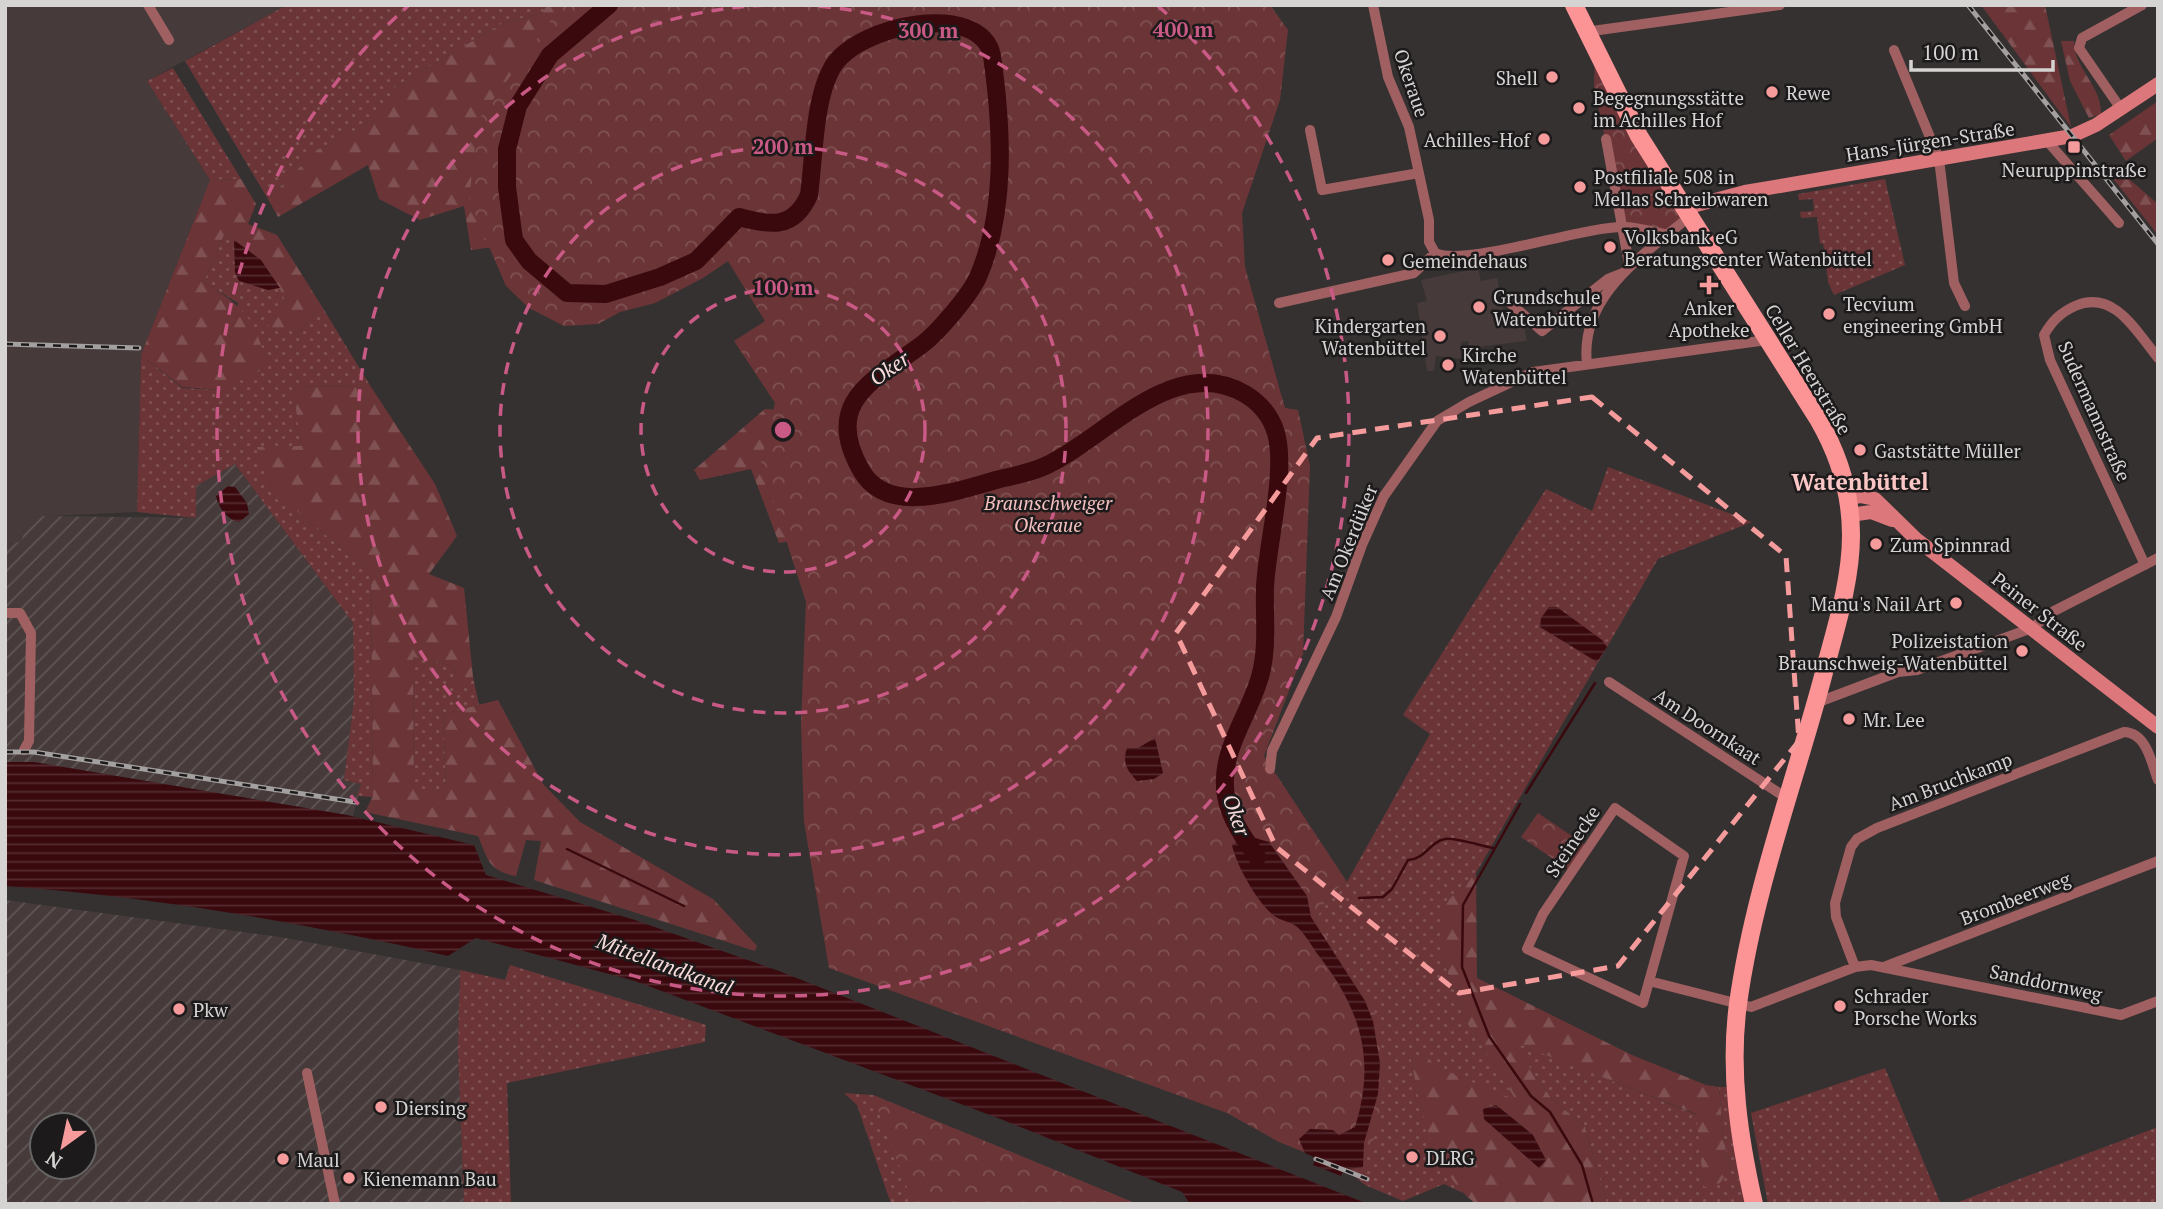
<svg xmlns="http://www.w3.org/2000/svg" width="2163" height="1209" font-family="'PT Serif',serif">
  <defs>
    <pattern id="industrial-furrows" width="10" height="10" patternUnits="userSpaceOnUse" patternTransform="scale(1.75)"><rect width="10" height="10" fill="#463a3a"/><path d="M-1 1l2-2M0 10L10 0M9 11l2-2" fill="none" stroke="#605656"/></pattern>
    <pattern id="grass-dots" width="8" height="8" patternUnits="userSpaceOnUse" patternTransform="scale(1.75)"><rect width="8" height="8" fill="#6b3537"/><path d="M2 2h.1M6 6h.1" fill="none" stroke="#7f5153" stroke-width="1.8" stroke-linecap="round"/></pattern>
    <pattern id="forest-firs" width="22" height="20" patternUnits="userSpaceOnUse" patternTransform="scale(1.75)"><rect width="22" height="20" fill="#6b3537"/><path d="M5 1l3.5 6h-7zM16 11l3.5 6h-7z" fill="#7f5153"/></pattern>
    <pattern id="park-crowns" width="20" height="18" patternUnits="userSpaceOnUse" patternTransform="scale(1.75)"><rect width="20" height="18" fill="#6b3537"/><path d="M2 6a3 3 0 1 1 6 0M12 15a3 3 0 1 1 6 0" fill="none" stroke="#7f5153"/></pattern>
    <pattern id="water-rules" width="6" height="5" patternUnits="userSpaceOnUse" patternTransform="scale(1.75)"><rect width="6" height="5" fill="#39090e"/><path d="M0 2.5h6" fill="none" stroke="#552c30"/></pattern>
  </defs>
  <rect width="100%" height="100%" fill="#363131"/>
  <path fill="#463a3a" d="M5 5H287L147 81 210 180 141 355 137 512 49 516 196 518 354 700 344 780 361 784 353 816 33 762 37 516 30 517 21 541 5 546Z
    M1478 268 1481 281 1497 278 1507 329 1524 326 1527 341 1469 348 1468 341 1461 342 1462 359 1436 356 1434 371H1427L1417 303 1427 301 1421 280Z"/>
  <path fill="url(#industrial-furrows)" fill-rule="evenodd" d="M235 464 353 623 354 700 344 780 361 784 353 816 34 762H5V546L21 541 30 516 196 518V486Z
    M5 900 280 937 460 970 458 1049 464 1204H5ZM42 1125H84V1167H42Z"/>
  <path fill="url(#grass-dots)" d="M287 5H547L542 13 501 24 395 87 379 118 317 150 268 199 185 61Z
    M173 68 241 179 210 180 147 81Z
    M1885 179 1905 265 1834 295 1828 282 1823 243 1820 244 1817 217 1801 218 1800 212 1814 211 1813 199 1799 200 1798 194Z
    M224 235 234 240 280 288 298 332 321 305 371 387 294 386 301 447 258 448 267 479 303 517 371 571 373 797 357 796 361 784 344 780 354 700 353 623 235 464 196 486V518L137 512 141 355 182 388 222 390 238 303 204 282Z
    M1608 467 1752 522 1658 559 1476 873 1441 907V954L1464 1018 1517 1101 1411 1059C1422 1117 1429 1143 1463 1193L1444 1184 1403 1201 1365 1185 1346 1169 1363 1166 1316 919 1330 893 1347 882 1430 734 1403 715 1546 489 1592 511Z
    M413 657 455 666 457 685 473 677 479 705 443 714 446 790 414 792Z
    M510 965 706 1025 705 1042 507 1083 511 1204H464L458 1049 460 970 505 980Z
    M1510 1040 1697 1115 1704 1186 1730 1168 1723 1137 1719 1087H1728L1748 1204H1607L1585 1127 1551 1098Z
    M1885 1068 1941 1204H1768L1751 1113Z
    M844 1093 873 1095 1137 1204H891L857 1105Z
    M2158 1127V1204H1953Z"/>
  <path fill="url(#forest-firs)" fill-rule="evenodd" d="M547 5H593L501 246 471 250 464 206 420 220 379 199 368 165 278 217 268 199 317 150 378 118 395 87 501 24 542 13Z
    M1981 5H2045L2071 127Z
    M2061 41H2074C2074 69 2102 86 2101 114L2089 118 2070 81Z
    M2158 101V138L2126 161 2109 135Z
    M2115 167 2158 204V235L2107 171Z
    M241 179 256 204 248 224 277 235 321 305 298 332 269 327 266 315 287 305 280 289 268 290 239 281 235 272 234 240 224 235 204 282C244 307 256 319 267 367L222 390 182 387 141 355 210 180Z
    M293 386 371 387 435 484 457 536 429 574 464 588 473 677 457 686 455 666 413 657 414 791 446 789 443 714 498 700 543 784 580 822 713 899 757 946 755 951 534 880 541 841 526 840 516 876C488 871 488 859 478 836L365 812 373 796 371 571 303 517 267 479 257 447 301 446Z
    M765 409 790 411 806 539 779 543 751 469 700 480 694 470Z
    M1476 873 1477 978 1632 1055 1706 1085 1719 1087 1723 1137 1730 1168 1720 1183 1704 1187 1696 1114 1511 1041 1551 1098 1585 1127 1607 1204H1476C1431 1169 1421 1111 1411 1059L1426 1054 1435 1067 1516 1100 1464 1018 1441 954V907ZM1496 1105 1533 1135 1516 1146 1485 1120Z"/>
  <path fill="url(#park-crowns)" d="M562 5H1270L1288 30 1280 100 1242 213 1245 267 1285 408 1298 410 1310 466 1303 654 1264 756 1347 882 1330 893 1316 919 1375 1012 1385 1066 1383 1095 1373 1144 1363 1167 1346 1169 1279 1142 1227 1113 829 968 804 822 801 723 806 602 761 462 775 403 734 341 765 321 728 261 703 278 655 303 620 312 598 324 564 326 529 308 506 286 469 200 478 120Z
    M1595 51 1690 216 1668 235 1624 227 1594 87Z
    M1538 813 1585 845 1568 869 1521 837Z
    M873 1095 1137 1204H913Z"/>
  <path fill="url(#water-rules)" d="M234 240 261 260 280 288 268 290 239 281 235 272Z
    M228 486 235 487 247 503 249 514 239 522C227 520 218 507 216 496Z
    M1549 607H1557L1602 640 1607 647 1597 662 1540 627 1541 618Z
    M1155 738 1163 773 1154 779 1137 781C1127 770 1122 763 1127 748H1138Z
    M5 762H34L347 815 474 845 486 875 635 920 779 971 1368 1204H1190L1182 1192 1003 1120 635 981 476 938 448 956C301 922 155 897 5 886Z
    M1248 836 1269 842 1307 896 1311 917 1365 1001 1373 1021 1380 1063 1378 1094 1364 1143 1363 1167 1344 1170 1341 1176 1313 1165 1316 1158 1305 1153 1299 1139 1310 1129 1333 1130 1339 1135 1355 1127C1376 1060 1361 1010 1319 956 1312 947 1305 933 1296 926 1291 922 1282 921 1276 917 1259 906 1236 865 1232 845Z
    M1496 1105 1533 1135 1546 1160 1539 1168 1484 1119 1483 1109Z"/>
  <g fill="none" stroke-linecap="round" stroke-linejoin="round">
    <path stroke="#39090e" stroke-width="2.5" d="M1526 793 1595 683
      M1520 804 1463 905 1462 967 1489 1036 1531 1096 1550 1112 1582 1165 1593 1204
      M567 849 684 906
      M1359 898 1383 897 1392 889 1408 860C1426 859 1429 842 1445 839 1453 837 1482 846 1493 848"/>
    <path stroke="#39090e" stroke-width="18" d="M609 5 550 55 518 106 507 149V187L514 240 529 261 567 293 606 294 660 277 696 261 739 217C771 226 794 229 809 195 814 158 814 99 832 68 857 24 981 0 992 56 1002 127 1007 210 978 277 970 295 939 331 924 343 877 379 821 400 861 470 887 517 956 491 996 480 1012 476 1030 473 1045 466 1105 439 1173 352 1245 394 1260 403 1271 416 1276 433 1287 472 1267 544 1265 587 1264 617 1268 644 1261 673 1251 714 1218 751 1226 796 1230 819 1244 838 1257 857"/>
    <path stroke="#a06061" stroke-width="10" d="M148 5 169 40
      M1373 5 1388 77 1409 127 1429 220V242L1435 253
      M1585 32 1780 5
      M1894 50 1939 159 1954 283 1965 306
      M2121 109 2079 48 2082 38 2142 5
      M1310 130 1322 190 1419 173
      M1606 139 1629 264
      M2048 142 2119 223
      M1509 302 1542 331 1608 279 1623 273
      M1279 303 1414 273 1435 253C1468 267 1583 226 1624 227 1638 227 1654 232 1668 235
      M1587 364C1579 295 1644 255 1690 216
      M2145 565 2050 360 2044 335C2052 321 2060 313 2075 306 2114 289 2136 331 2158 358
      M5 613H20L31 633 29 741 24 750
      M1609 682 1788 799
      M1816 703 1898 672 1917 670 2032 628 2054 611 2158 558
      M1270 769 1272 751 1336 617 1362 545 1384 496 1437 421 1469 402 1533 372 1767 340
      M1615 808 1684 856 1643 1003 1527 949 1543 914Z
      M1855 967 1836 917 1835 903 1851 847 1857 839 1877 828 2124 732C2147 733 2151 762 2158 780
      M1884 967 2158 861
      M1649 981 1751 1007 1855 967 1871 965 2121 1015 2158 1001
      M307 1073 335 1204"/>
    <path stroke="#dc777b" stroke-width="14" d="M1685 208 1745 192 2072 136 2096 125 2158 84
      M1848 499 1860 496 1875 499 1916 539 2158 727
      M1850 515 1871 512 1892 520"/>
    <path stroke="#fc9496" stroke-width="18" d="M1574 5 1639 136 1818 419C1839 455 1851 493 1851 535 1851 584 1834 633 1822 680 1793 787 1753 894 1738 1004 1729 1071 1739 1138 1754 1204"/>
    <defs>
      <path id="rail" d="M1968 5 2158 244
        M5 344 139 348
        M5 752H34L355 802
        M1316 1159 1367 1179"/>
    </defs>
    <use href="#rail" stroke="#a4a0a0" stroke-width="5"/>
    <use href="#rail" stroke="#1c1a1a" stroke-width="2.5" stroke-dasharray="8" stroke-linecap="butt"/>
  </g>
  <path fill="none" stroke="#f59b9c" stroke-width="5" stroke-dasharray="14 9" stroke-linejoin="round" d="M1592 397 1786 556 1799 741 1618 966 1459 993 1276 847 1176 633 1317 438Z"/>
  <g fill="none" stroke="#c95985" stroke-width="3.5" stroke-dasharray="12 9">
    <circle cx="783" cy="430" r="142"/>
    <circle cx="783" cy="430" r="283"/>
    <path d="M798 5A425 425 0 1 1 768 5"/>
    <path d="M1158 6A566 566 0 1 1 408 6"/>
  </g>
  <g fill="#f59b9c" stroke="#1c1a1a" stroke-width="2.5">
    <circle cx="1552" cy="77" r="7"/>
    <circle cx="1772" cy="92" r="7"/>
    <circle cx="1579" cy="108" r="7"/>
    <circle cx="1544" cy="139" r="7"/>
    <rect x="2067" y="140" width="14" height="14" rx="3.5"/>
    <circle cx="1580" cy="187" r="7"/>
    <circle cx="1610" cy="247" r="7"/>
    <circle cx="1388" cy="260" r="7"/>
    <path d="M1705.5 274.5h7v7h7v7h-7v7h-7v-7h-7v-7h7z"/>
    <circle cx="1479" cy="307" r="7"/>
    <circle cx="1829" cy="314" r="7"/>
    <circle cx="1440" cy="336" r="7"/>
    <circle cx="1448" cy="365" r="7"/>
    <circle cx="1860" cy="450" r="7"/>
    <circle cx="1876" cy="544" r="7"/>
    <circle cx="1956" cy="603" r="7"/>
    <circle cx="2022" cy="651" r="7"/>
    <circle cx="1849" cy="719" r="7"/>
    <circle cx="1840" cy="1006" r="7"/>
    <circle cx="179" cy="1009" r="7"/>
    <circle cx="381" cy="1107" r="7"/>
    <circle cx="1412" cy="1157" r="7"/>
    <circle cx="283" cy="1159" r="7"/>
    <circle cx="349" cy="1178" r="7"/>
  </g>
  <g text-anchor="middle" dominant-baseline="central" stroke-width="5" stroke-linejoin="round" paint-order="stroke">
    <g font-size="19" fill="#d6d3d3" stroke="#1c1a1a" text-anchor="start">
      <text x="1538" y="77" text-anchor="end">Shell</text>
      <text x="1786" y="92">Rewe</text>
      <text x="1593" y="97">Begegnungsstätte<tspan x="1593" dy="22">im Achilles Hof</tspan></text>
      <text x="1530" y="139" text-anchor="end">Achilles-Hof</text>
      <text x="2074" y="169" text-anchor="middle">Neuruppinstraße</text>
      <text x="1594" y="176">Postfiliale 508 in<tspan x="1594" dy="22">Mellas Schreibwaren</tspan></text>
      <text x="1624" y="236">Volksbank eG<tspan x="1624" dy="22">Beratungscenter Watenbüttel</tspan></text>
      <text x="1402" y="260">Gemeindehaus</text>
      <text x="1493" y="296">Grundschule<tspan x="1493" dy="22">Watenbüttel</tspan></text>
      <text x="1843" y="303">Tecvium<tspan x="1843" dy="22">engineering GmbH</tspan></text>
      <text x="1709" y="307" text-anchor="middle">Anker<tspan x="1709" dy="22">Apotheke</tspan></text>
      <text x="1426" y="325" text-anchor="end">Kindergarten<tspan x="1426" dy="22">Watenbüttel</tspan></text>
      <text x="1462" y="354">Kirche<tspan x="1462" dy="22">Watenbüttel</tspan></text>
      <text x="1874" y="450">Gaststätte Müller</text>
      <text x="1890" y="544">Zum Spinnrad</text>
      <text x="1942" y="603" text-anchor="end">Manu's Nail Art</text>
      <text x="2008" y="640" text-anchor="end">Polizeistation<tspan x="2008" dy="22">Braunschweig-Watenbüttel</tspan></text>
      <text x="1863" y="719">Mr. Lee</text>
      <text x="1854" y="995">Schrader<tspan x="1854" dy="22">Porsche Works</tspan></text>
      <text x="193" y="1009">Pkw</text>
      <text x="395" y="1107">Diersing</text>
      <text x="1426" y="1157">DLRG</text>
      <text x="297" y="1159">Maul</text>
      <text x="363" y="1178">Kienemann Bau</text>
    </g>
    <g font-size="19" fill="#d6d3d3" stroke="#1c1a1a">
      <text transform="translate(1412 83) rotate(71)">Okeraue</text>
      <text transform="translate(1930 141) rotate(-9)">Hans-Jürgen-Straße</text>
      <text transform="translate(1809 369) rotate(59)">Celler Heerstraße</text>
      <text transform="translate(2095 411) rotate(66)">Sudermannstraße</text>
      <text transform="translate(1348 542) rotate(-68)">Am Okerdüker</text>
      <text transform="translate(2040 611) rotate(38)">Peiner Straße</text>
      <text transform="translate(1708 726) rotate(33)">Am Doornkaat</text>
      <text transform="translate(1950 781) rotate(-21)">Am Bruchkamp</text>
      <text transform="translate(1572 841) rotate(-56)">Steinecke</text>
      <text transform="translate(2015 898) rotate(-21)">Brombeerweg</text>
      <text transform="translate(2046 982) rotate(12)">Sanddornweg</text>
    </g>
    <g font-size="19" font-style="italic" fill="#f7c1c1" stroke="#1c1a1a">
      <text x="1048" y="502">Braunschweiger<tspan x="1048" dy="22">Okeraue</tspan></text>
    </g>
    <g font-size="21" font-style="italic" fill="#f7dbdb" stroke="#1c1a1a">
      <text transform="translate(889 368) rotate(-35)">Oker</text>
      <text transform="translate(1237 815) rotate(70)">Oker</text>
      <text transform="translate(665 964) rotate(20)">Mittellandkanal</text>
    </g>
    <g font-size="23" font-weight="bold" fill="#fbc7c6" stroke="#1c1a1a">
      <text x="1860" y="481">Watenbüttel</text>
    </g>
  </g>
  <circle cx="783" cy="430" r="10" fill="#c95985" stroke="#1c1a1a" stroke-width="3.5"/>
  <g font-size="21" text-anchor="middle" font-weight="bold" fill="#c95985" stroke="#1c1a1a" stroke-width="5" stroke-linejoin="round" paint-order="stroke">
    <text x="1183" y="37">400 m</text>
    <text x="928" y="38">300 m</text>
    <text x="783" y="154">200 m</text>
    <text x="783" y="295">100 m</text>
  </g>
  <rect width="2163" height="1209" fill="none" stroke="#d6d3d3" stroke-width="14"/>
  <g transform="translate(63 1146) rotate(213)"><circle r="33" fill="#1c1a1a" stroke="#666464" stroke-width="2"/>
  <path d="M0-5L12 26L0 18L-12 26Z" fill="#f59b9c"/>
  <text y="-10" font-size="19" font-weight="bold" text-anchor="middle" fill="#d6d3d3">N</text>
  </g>
  <path d="M1911 60v10h142v-10" fill="none" stroke="#d6d3d3" stroke-width="3.5"/>
  <text x="1922" y="60" font-size="21" fill="#d6d3d3" stroke="#1c1a1a" stroke-width="5" paint-order="stroke">100 m</text>
</svg>
